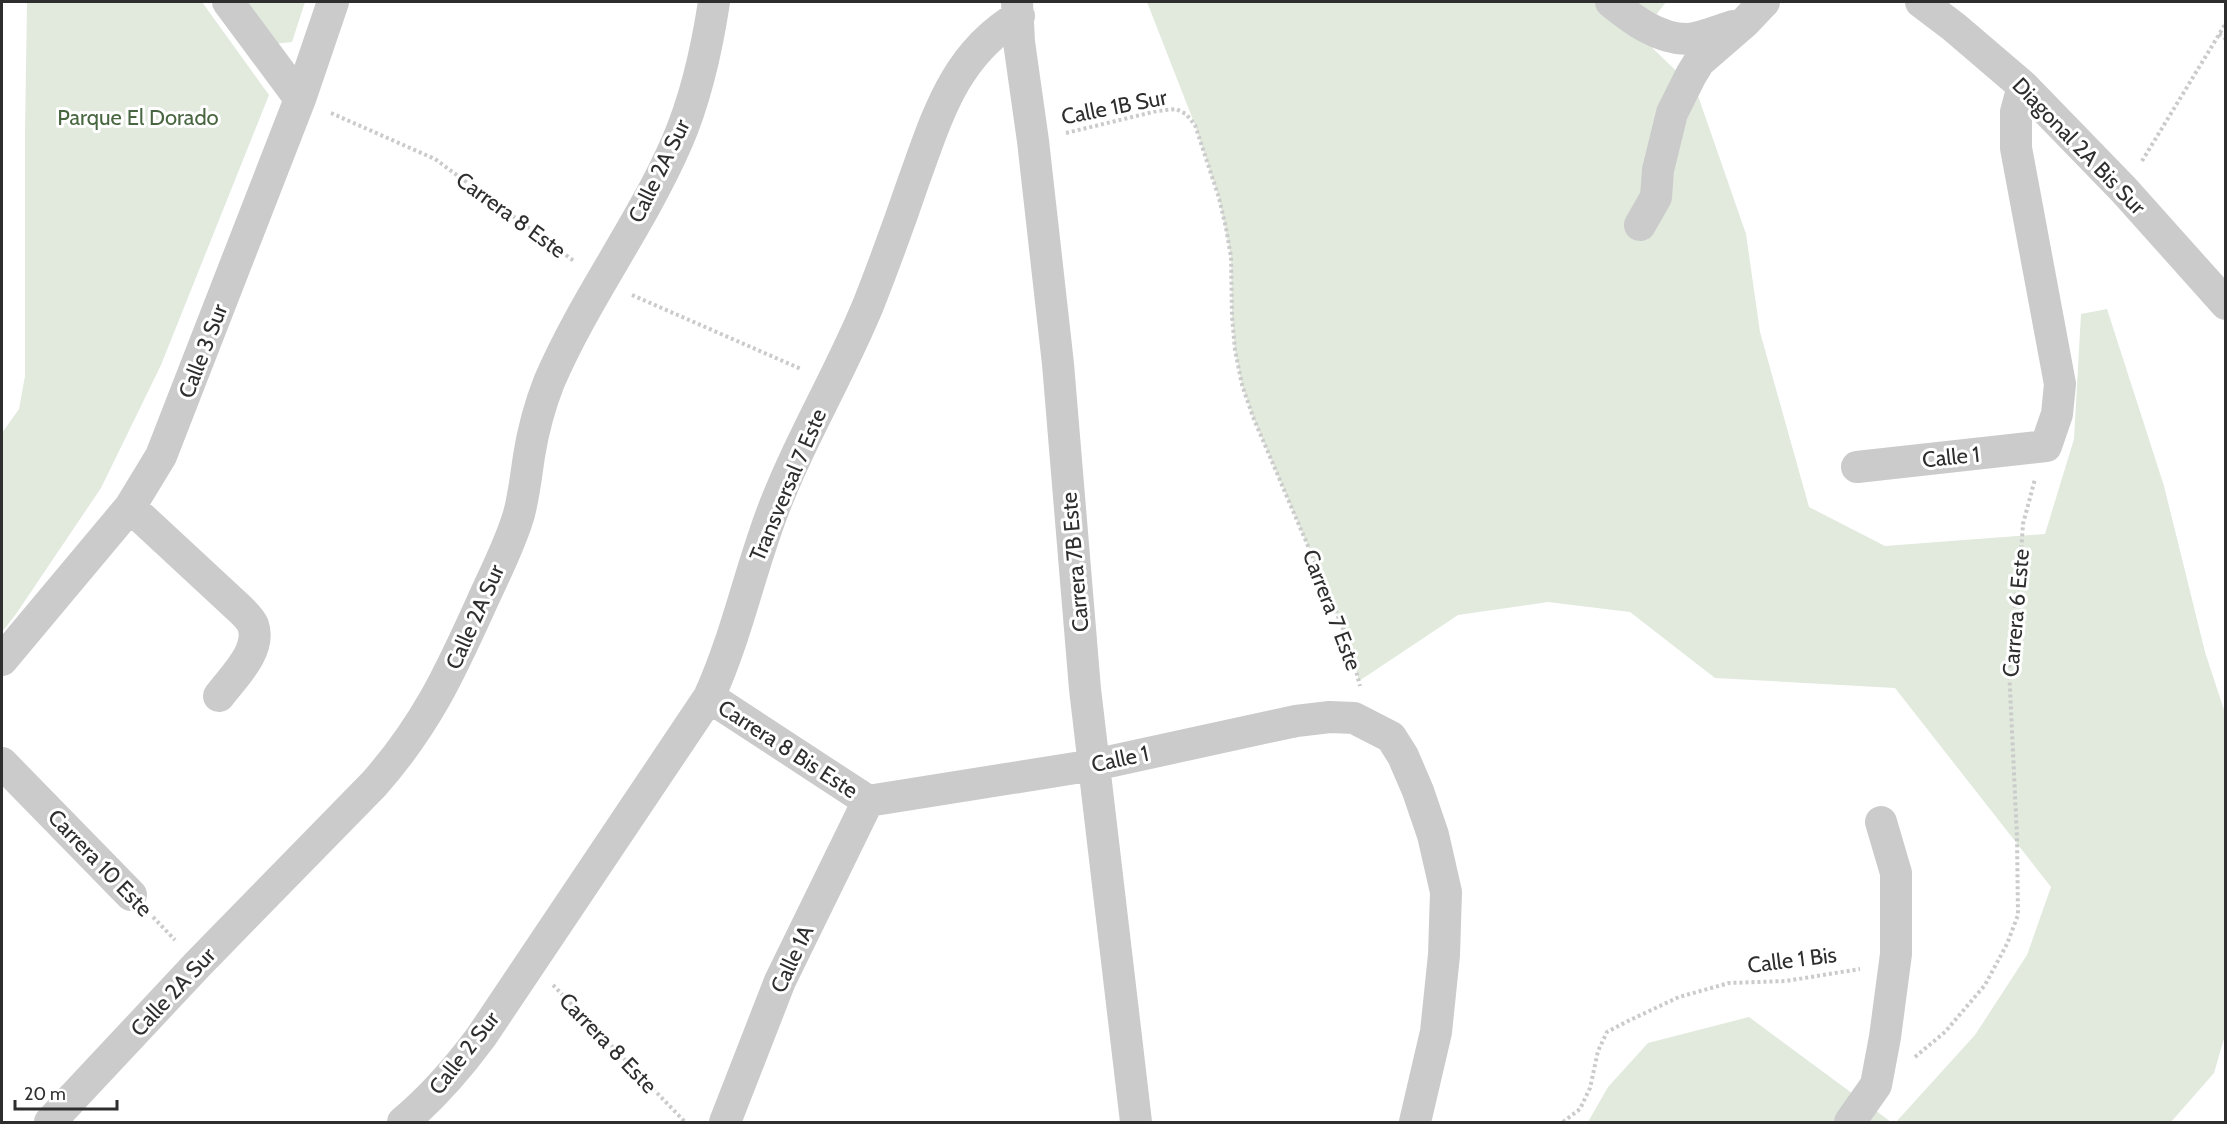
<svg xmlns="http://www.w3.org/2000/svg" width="2227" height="1124" font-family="Cabin,sans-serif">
  <rect width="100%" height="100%" fill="#fff"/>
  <path fill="#e1eadd" d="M27 2H202L269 95 161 365 101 488 16 614 2 632V433L19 409 25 376V131Z
    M244 2H305L292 42 272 44Z
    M1147 2H1666L1640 36 1696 90 1746 234 1760 332 1809 507 1885 546 2045 534 2074 439 2081 314 2107 309 2164 486 2205 652 2225 713V1035L2214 1073 2171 1122H1896L1975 1035 2027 955 2051 887 1895 688 1715 678 1630 612 1548 602 1458 615 1359 681 1348 640 1253 417 1242 385 1235 350 1232 316 1231 257 1219 198 1195 125Z
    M1749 1017 1891 1122H1588L1608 1087 1648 1043Z"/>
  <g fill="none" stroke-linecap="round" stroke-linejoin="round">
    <path stroke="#cbcbcb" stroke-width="4" stroke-dasharray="3 3" stroke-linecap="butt" d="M2219 34 2226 39
      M331 113 435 159 574 261
      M1066 133 1157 111 1176 109 1186 114 1195 125 1219 198 1226 228 1231 257 1232 316 1235 350 1242 385 1253 417 1348 640 1360 686
      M2142 161 2226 23
      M632 295 801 369
      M153 917 175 940
      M553 985 685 1122
      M1915 1057 1945 1032 1985 985 2007 944 2018 915 2017 837 2009 668 2010 641 2020 569 2023 524 2035 479
      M1563 1122 1580 1109 1590 1088 1598 1051 1607 1032 1628 1021 1679 997 1729 983 1786 981 1860 969"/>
    <path stroke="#cbcbcb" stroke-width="32" d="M228 2 300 99
      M1017 2 1019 42 1033 141 1058 364 1085 689 1136 1122
      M1611 2C1632 19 1658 39 1687 39 1699 39 1720 30 1733 26
      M1921 2 1954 27 2023 86 2124 190 2226 304
      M1640 225 1656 197 1658 170 1672 113 1691 75 1699 62 1744 23 1764 2
      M1857 467 2046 446 2057 414 2060 384 2016 148V112L2023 86
      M130 507 241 610C245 614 251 620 253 625 262 651 233 677 219 696
      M2 660 130 507 161 456 300 99 333 2
      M709 697 868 801
      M2 763 131 895
      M868 801 1094 765 1296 721 1330 717 1354 718 1391 737 1403 756 1418 791 1433 835 1446 892 1444 955 1436 1032 1415 1122
      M50 1122 198 964 374 784C426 725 450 673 482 602 495 573 510 545 519 514 524 495 526 476 529 456 533 431 540 405 549 382 585 298 641 225 677 142 696 98 707 48 714 2
      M403 1122C433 1097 458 1068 481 1037L709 697C736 638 749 574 772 513 799 441 840 374 869 303 885 262 900 221 914 180 938 114 955 54 1019 16
      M725 1122 780 981 868 801
      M1850 1122 1876 1085 1885 1037 1896 954V873L1881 822"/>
  </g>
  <g text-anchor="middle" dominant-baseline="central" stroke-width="6" stroke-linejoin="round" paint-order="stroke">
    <g font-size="22" fill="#2e2e2e" stroke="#fff">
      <text transform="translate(1114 107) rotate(-11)">Calle 1B Sur</text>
      <text transform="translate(2079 146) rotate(46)">Diagonal 2A Bis Sur</text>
      <text transform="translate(659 171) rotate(-64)">Calle 2A Sur</text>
      <text transform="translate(511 215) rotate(36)">Carrera 8 Este</text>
      <text transform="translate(203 351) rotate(-69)">Calle 3 Sur</text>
      <text transform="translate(1951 457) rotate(-6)">Calle 1</text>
      <text transform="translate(788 485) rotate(-67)">Transversal 7 Este</text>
      <text transform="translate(1075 562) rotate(-95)">Carrera 7B Este</text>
      <text transform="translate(1332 610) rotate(69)">Carrera 7 Este</text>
      <text transform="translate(2016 613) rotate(-85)">Carrera 6 Este</text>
      <text transform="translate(475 617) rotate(-66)">Calle 2A Sur</text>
      <text transform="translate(788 749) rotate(33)">Carrera 8 Bis Este</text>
      <text transform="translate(1120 759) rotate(-12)">Calle 1</text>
      <text transform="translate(100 863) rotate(46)">Carrera 10 Este</text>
      <text transform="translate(792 959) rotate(-65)">Calle 1A</text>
      <text transform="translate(1792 960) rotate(-7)">Calle 1 Bis</text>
      <text transform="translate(173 992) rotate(-47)">Calle 2A Sur</text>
      <text transform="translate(608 1043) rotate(46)">Carrera 8 Este</text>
      <text transform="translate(464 1053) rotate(-52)">Calle 2 Sur</text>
    </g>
    <g font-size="22" fill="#486640" stroke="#fff">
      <text x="138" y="117">Parque El Dorado</text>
    </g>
  </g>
  <rect width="2227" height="1124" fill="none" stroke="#2e2e2e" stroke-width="6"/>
  <path d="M15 1100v9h102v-9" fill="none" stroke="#2e2e2e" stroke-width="3"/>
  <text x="24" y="1100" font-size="18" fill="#2e2e2e" stroke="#ffffff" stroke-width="4.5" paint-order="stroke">20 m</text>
</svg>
